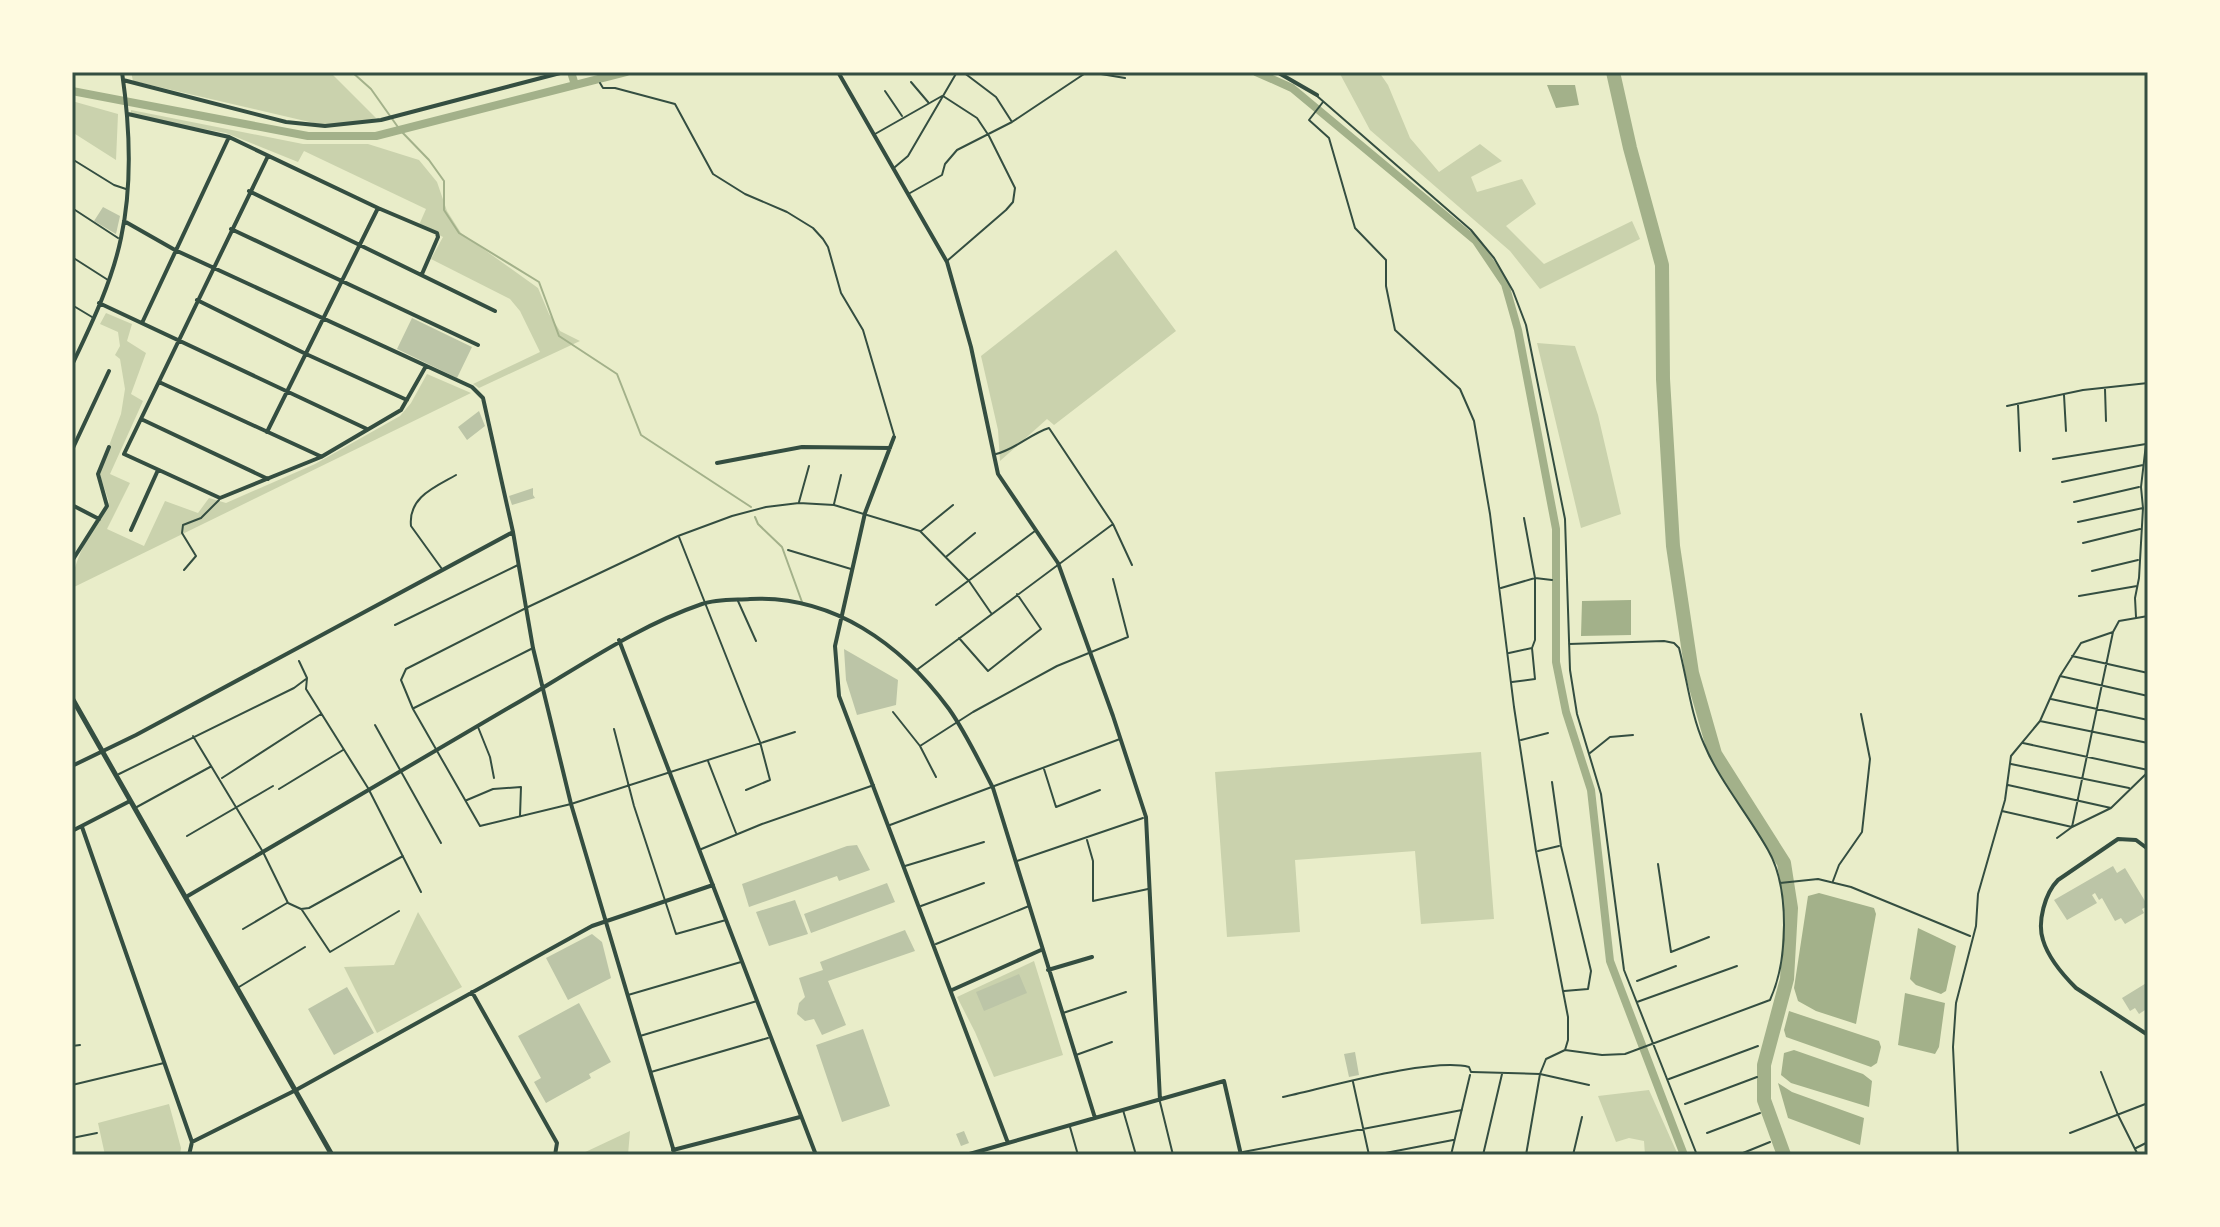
<svg xmlns="http://www.w3.org/2000/svg" width="2220" height="1227" font-family="Barlow,sans-serif">
  <rect width="100%" height="100%" fill="#e9edc9"/>
  <path fill="#cad2ad" d="M131 72H330L376 118 348 125 318 124 133 81Z
    M1339 72H1379L1388 85 1410 138 1439 172 1480 144 1502 161 1471 177 1477 192 1522 179 1536 204 1506 226 1544 264 1632 221 1640 239 1540 289 1510 251 1370 130Z
    M72 101 118 114 116 160 72 132Z
    M131 110 303 144H368L419 160 437 182 447 211 461 233 538 288 549 314 560 331 580 341 479 388 473 384 540 352 520 311 510 299 431 259 443 237 419 225 426 209 304 151 298 162 226 133 131 116Z
    M1116 250 1176 331 1054 425 1047 419 1000 461 998 430 981 356Z
    M106 313 132 324 127 341 146 353 131 394 143 401 110 474 130 483 107 529 144 546 165 501 198 513 209 498 226 503 315 464 400 416 411 403 427 374 471 393 72 588C72 559 94 527 109 502L99 472 121 414 125 389 120 359 115 355 120 346 118 332 100 324Z
    M1537 343 1575 346 1598 415 1621 514 1581 528Z
    M1481 752 1494 919 1421 924 1415 851 1295 860 1300 932 1227 937 1215 772Z
    M418 912 462 987 377 1033 344 967 394 965Z
    M1034 961 1063 1055 994 1077 975 1032 957 997Z
    M1649 1090 1678 1155H1645L1644 1141 1629 1138 1616 1142 1598 1096Z
    M169 1104 181 1148 180 1155H105L98 1123Z
    M630 1131 628 1155H579Z"/>
  <path fill="#a3b18a" d="M1547 85H1575L1579 105 1556 108Z
    M1631 600V635L1581 636 1582 601Z
    M1819 893 1874 908 1876 914 1856 1024 1816 1011 1798 1001 1794 988 1808 896Z
    M1918 928 1956 946 1946 991 1941 994 1916 985 1910 979Z
    M1905 993 1945 1003 1939 1047 1935 1054 1898 1045Z
    M1789 1011 1879 1041 1881 1047 1877 1063 1871 1067 1786 1037 1784 1030Z
    M1794 1050 1863 1074 1872 1081 1869 1107 1791 1083 1781 1075 1784 1053Z
    M1778 1083 1792 1092 1864 1118 1860 1145 1788 1118Z"/>
  <g fill="none" stroke-linecap="round" stroke-linejoin="round">
    <path stroke="#a3b18a" stroke-width="2" d="M352 72 371 89 400 130 429 160 444 181V210L459 233 539 282 559 336 617 374 641 435 751 507
      M755 517 758 524 782 547 802 602"/>
    <path stroke="#a3b18a" stroke-width="8" d="M571 72 575 85
      M1256 72 1292 88 1476 241 1505 284 1518 330 1556 529V662L1566 712 1591 790 1610 961 1684 1155
      M72 91 308 136H376L626 72"/>
    <path stroke="#a3b18a" stroke-width="14" d="M1613 72 1630 148 1662 265 1663 379 1673 546 1692 673 1715 754 1784 863 1791 908 1787 979 1764 1065V1100L1784 1155"/>
  </g>
  <path fill="#bcc5a7" d="M103 207 120 216 116 234 94 221Z
    M412 318 472 347 457 378 397 349Z
    M479 411 485 426 467 440 458 427Z
    M533 488V495L535 498 512 505 509 496Z
    M844 649 898 680 896 705 857 715 846 680Z
    M857 845 870 870 839 881 837 876 749 907 742 884 847 846Z
    M2113 866 2117 873 2125 868 2148 906 2142 909 2144 913 2125 924 2121 918 2115 921 2102 898 2099 900 2095 893 2092 895 2097 903 2067 920 2054 900Z
    M887 883 895 902 811 933 804 914Z
    M795 900 808 934 769 946 756 912Z
    M905 930 915 951 828 981 846 1025 822 1035 814 1019 805 1021 797 1014 799 1003 805 997 799 978 823 970 820 962Z
    M592 934 602 942 611 978 568 1000 546 958Z
    M1019 974 1027 993 984 1011 976 992Z
    M2148 982V1008L2139 1014 2135 1008 2130 1011 2122 998Z
    M347 987 374 1033 334 1055 308 1009Z
    M579 1003 611 1062 589 1074 591 1078 546 1103 534 1082 541 1078 518 1036Z
    M863 1029 890 1106 842 1122 816 1045Z
    M1355 1052 1359 1075 1349 1077 1344 1054Z
    M964 1131 969 1143 961 1146 956 1134Z"/>
  <g fill="none" stroke-linecap="round" stroke-linejoin="round">
    <path stroke="#344e41" stroke-width="2" d="M963 72 996 97 1012 122
      M1089 72 1125 78
      M911 82 928 102
      M600 83 603 88H615L675 104 713 174 745 194 787 212 813 228 823 239 828 247 841 293 863 330 894 435
      M885 91 902 116
      M943 96 977 118 989 136 1015 188 1013 202 1006 210 947 261
      M1317 96 1471 230 1494 258 1513 291 1526 325 1565 519 1570 670 1577 714 1601 794 1624 970 1697 1155
      M1323 102 1309 120 1329 138 1355 228 1386 260V286L1395 330 1460 389 1474 421 1490 514 1514 707 1536 851 1568 1017V1040L1565 1050
      M875 134 942 96
      M72 159 114 185 126 189
      M895 167 908 156 957 72
      M910 193 942 175 945 164 957 150 1012 122 1087 72
      M72 208 118 238
      M72 257 108 280
      M72 305 92 317
      M2105 389 2106 421
      M2064 395 2066 431
      M2018 405 2020 451
      M2007 406 2083 390 2148 383
      M996 454C1016 449 1030 434 1049 428L1113 524 1132 565
      M2053 459 2146 444 2141 487 2143 508 2139 578 2135 598 2136 617
      M2062 482 2143 465
      M799 502 809 466
      M2074 502 2139 487
      M834 504 841 475
      M2078 522 2143 508
      M921 531 953 505
      M679 537 760 742 770 780 746 790
      M2083 543 2140 529
      M788 550 851 569
      M947 556 975 533
      M442 569 411 526C408 497 435 487 456 475
      M184 570 196 556 182 533 183 525 201 518 219 500
      M2092 571 2138 560
      M1501 588 1535 578 1552 580
      M2079 596 2137 586
      M738 601 756 641
      M936 605 1035 531
      M395 625 518 565
      M959 638 988 671 1041 629 1017 594
      M1509 653 1532 648 1535 640V578L1524 518
      M2072 656 2148 673
      M299 661 307 678 306 689 368 788 421 892
      M918 669 1113 524
      M2060 676 2148 696
      M1512 682 1535 679 1532 648
      M2051 699 2148 720
      M414 708 533 648
      M893 712 920 746 936 777
      M2040 721 2148 743
      M375 725 441 843
      M478 727 490 757 494 778
      M614 729 634 806 676 934 726 920
      M795 732 571 804 480 826 413 709 401 680 406 669 528 607 678 536 732 516 766 507 799 503 834 505 920 531 969 581 991 613
      M193 736 263 852 288 903 301 909 309 908 403 856
      M1521 740 1548 733
      M2023 743 2148 770
      M920 746 973 712 1057 666 1128 637 1113 579
      M1590 753 1610 737 1633 735
      M708 761 736 833
      M2011 764 2129 788
      M1044 769 1056 807 1100 790
      M119 774 294 688 306 679
      M222 778 321 714
      M1552 782 1561 846 1591 971 1588 989 1564 991
      M2008 785 2111 808
      M279 789 343 750
      M467 800 493 789 521 787 520 816
      M135 808 210 767
      M2002 811 2072 827 2113 632 2119 621 2148 616
      M890 825 1120 739
      M187 836 273 786
      M2057 838 2072 827 2111 808 2148 772
      M1087 840 1093 861V901L1148 889
      M699 850 762 824 874 785
      M1538 851 1559 846
      M1017 861 1143 818
      M1658 864 1671 952 1709 937
      M905 866 984 842
      M1833 881 1839 865 1862 832 1870 759 1861 714
      M1780 883 1818 879 1851 887 1970 936
      M921 906 984 883
      M302 910 330 952 399 911
      M243 929 287 903
      M936 944 1029 906
      M1637 981 1676 966
      M239 987 305 947
      M628 995 741 962
      M1637 1002 1737 966
      M1063 1013 1126 992
      M640 1036 757 1001
      M72 1046 80 1045
      M1076 1055 1112 1042
      M651 1072 768 1038
      M1472 1072 1540 1074 1589 1085
      M2101 1072 2118 1115 2138 1155
      M1669 1079 1758 1046
      M1353 1082 1369 1155
      M72 1085 164 1063
      M1283 1097C1325 1088 1432 1057 1469 1067L1471 1072
      M1160 1102 1173 1155
      M1685 1104 1757 1077
      M1123 1110 1136 1155
      M1070 1127 1078 1155
      M1707 1133 1760 1113
      M2070 1133 2148 1103
      M72 1138 97 1133
      M2136 1148 2148 1142
      M1243 1152 1462 1110
      M1375 1155 1453 1140
      M1451 1155 1470 1075
      M1483 1155 1502 1074
      M1526 1155 1540 1074 1546 1059 1565 1050 1602 1055 1625 1054 1770 1000C1788 961 1790 888 1768 850 1748 814 1720 782 1704 744 1691 715 1687 679 1679 648L1674 643 1664 641 1569 644
      M1573 1155 1582 1117
      M1738 1155 1770 1142
      M1958 1155 1953 1047 1956 1003 1976 926 1978 894 2005 800 2011 756 2040 721 2060 676 2081 643 2113 632"/>
    <path stroke="#344e41" stroke-width="4" d="M838 72 947 262 971 347 998 474 1058 563 1113 716 1146 817 1160 1100
      M1277 72 1317 95
      M123 80 286 122 325 126 381 120 564 72
      M128 114 229 137 378 208 437 233 438 237 422 274
      M268 156 124 454 220 498 321 457 401 410 426 366
      M249 191 495 311
      M124 221 175 250 472 387 483 398 513 532 533 648 571 804 675 1155
      M231 229 478 345
      M197 300 306 354 407 400
      M99 303 367 429
      M142 323 229 137
      M72 365C91 325 112 282 121 238 133 183 130 127 122 72
      M159 382 320 456
      M141 419 268 479
      M267 432 378 208
      M894 437 865 513 835 646 839 696 1008 1143
      M72 450 109 371
      M717 463 802 447 890 448
      M72 505 99 519
      M131 530 158 470
      M72 561 107 506 98 474 109 447
      M619 640 816 1155
      M72 766 136 735 513 532
      M82 827 192 1142 189 1155
      M72 831 130 801
      M2148 849 2136 840 2118 839 2058 880C2045 893 2037 922 2043 940 2048 957 2064 976 2076 988L2148 1035
      M186 897C294 834 402 770 510 707 574 671 632 628 702 604 716 599 735 600 750 599 833 595 901 644 949 709 966 733 979 761 993 788L1095 1118
      M1048 970 1092 957
      M952 990 1041 950
      M472 992 557 1143 555 1155
      M192 1142 296 1090 592 926 713 885
      M673 1150 800 1117
      M966 1155 1224 1081 1241 1155"/>
    <path stroke="#344e41" stroke-width="5" d="M72 698 332 1155"/>
  </g>
  <rect width="2220" height="1227" fill="none" stroke="#fefae0" stroke-width="148"/>
  <rect x="74" y="74" width="2072" height="1079" fill="none" stroke="#344e41" stroke-width="3"/>
</svg>
